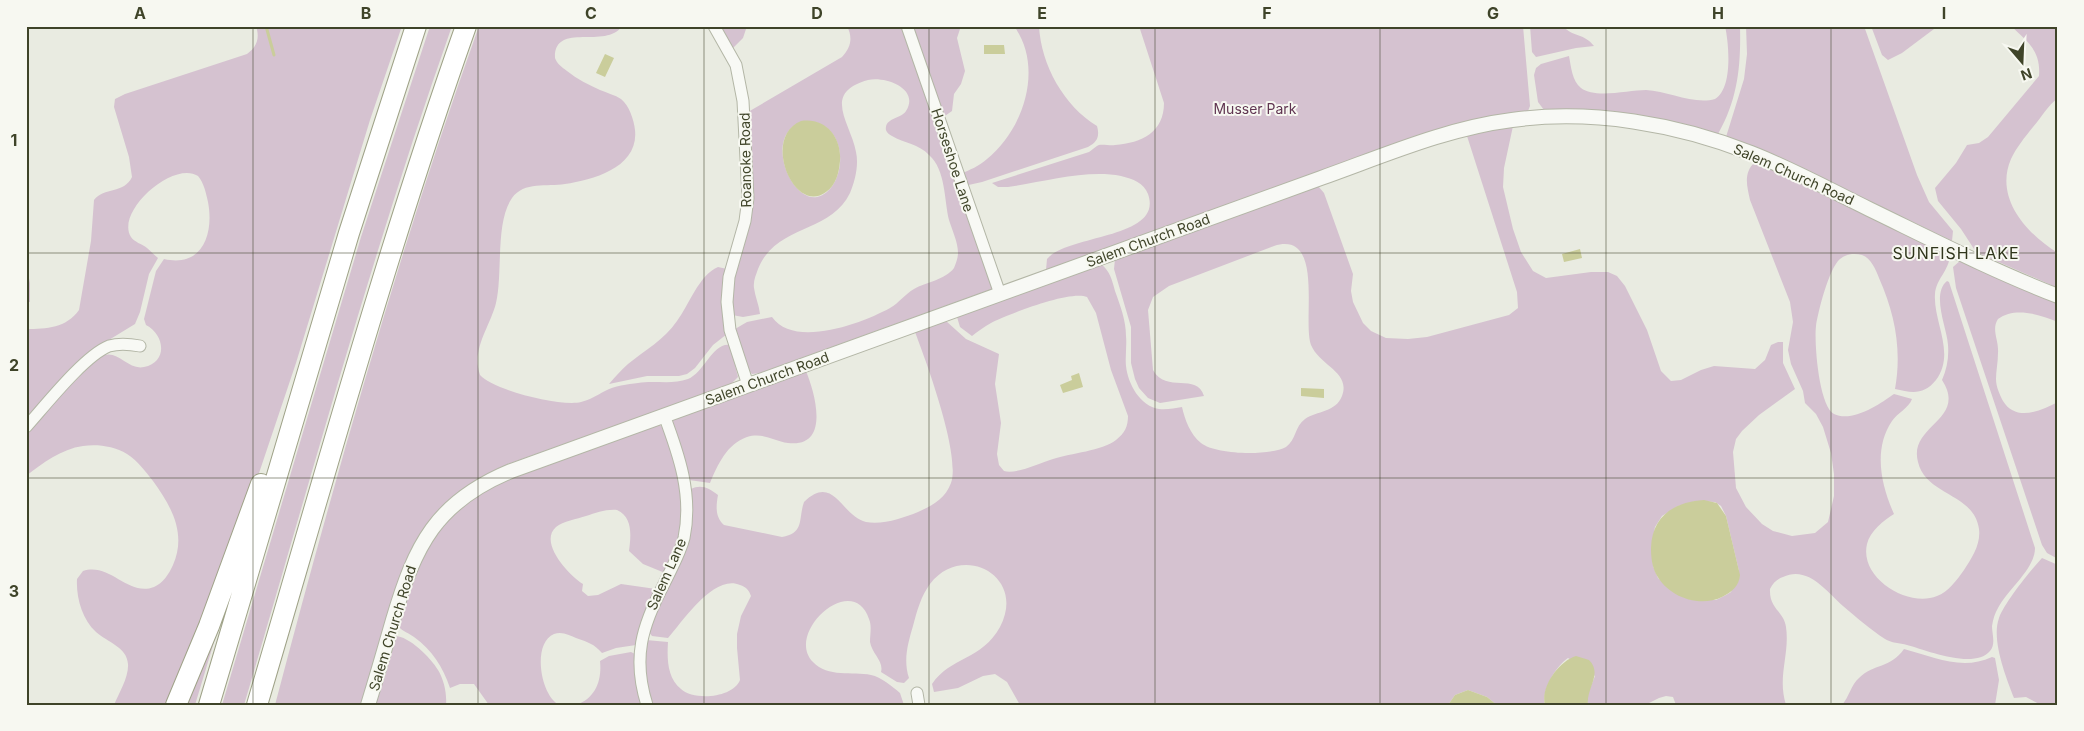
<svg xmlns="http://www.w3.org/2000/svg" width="2084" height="731" font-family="Inter,sans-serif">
  <rect width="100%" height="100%" fill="#e9ebe1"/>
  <path fill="#d5c2d0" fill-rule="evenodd" d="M256 26H402L370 120 296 363 255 485 169 705H114C119 693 129 677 128 664 127 647 107 642 96 632 82 619 76 597 77 579L83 571C110 562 128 597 154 587 163 583 169 574 173 565 187 533 171 506 153 481 145 471 138 461 127 454 114 446 97 444 83 446 61 449 43 463 26 476V435C43 415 60 396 78 378 85 371 93 362 101 357 116 347 128 371 144 367 168 362 165 335 146 325L144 319 156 271 164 259C203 268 214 233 208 202 206 193 204 183 198 176 173 160 115 212 131 237 134 242 142 244 147 248 151 251 154 255 158 258L149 274 140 312 135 324 99 346 26 420V329C47 329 66 328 79 310L91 241 94 200C104 187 124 194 132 177L129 157 114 107 115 99 125 94 247 54C257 47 260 38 256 26Z
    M430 26H452C373 249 311 478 244 705H222L361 237Z
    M479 26H622C606 50 554 21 555 58 557 64 562 67 567 71 577 79 589 85 600 90 607 93 615 95 621 99 629 105 634 120 635 130 639 167 594 180 565 184 547 187 524 181 512 198 495 222 503 274 496 303 490 327 471 349 480 375 493 390 561 407 581 402 590 400 597 395 605 391 614 386 628 384 638 383 654 380 672 385 688 379 704 373 713 342 730 345L738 377 731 384 508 464C430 499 409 540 386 620 378 648 370 676 361 705H275C335 478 400 247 479 26Z
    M720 26H747L743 38 733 48Z
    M847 26H904L993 283 992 289 760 373 752 374 748 370 735 329 747 322 772 317C794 349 863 323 890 308 899 303 905 294 914 289 926 282 945 280 954 268 956 263 958 258 958 253 958 242 952 230 949 220 944 200 946 170 929 155 919 144 904 143 892 136 888 134 885 131 886 127 887 118 902 118 906 111 920 89 886 76 868 80 821 93 851 123 856 152 859 165 855 181 850 193 830 234 776 224 758 269 756 275 753 281 754 288 755 296 759 305 760 314L743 317 732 315 733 282 753 198 748 112 842 57C851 47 853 38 847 26ZM804 121C853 120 847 191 817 197 790 202 762 133 804 121Z
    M910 26H961L957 38 965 71 961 84 954 94 952 111 942 118Z
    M1014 26H1039C1041 65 1064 106 1097 126 1100 137 1097 142 1088 147L982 182 964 186 960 174C970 170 979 166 987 159 1024 129 1044 67 1014 26Z
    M1139 26H1523L1530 106 1528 111 1477 119 1410 139 1046 270 1047 259C1067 234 1164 239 1148 194 1144 183 1133 179 1121 176 1087 169 1043 182 1008 187H998L992 183 1089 152C1092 150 1096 146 1099 145 1103 144 1111 146 1115 145 1142 143 1164 132 1164 103Z
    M1530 26H1563C1572 37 1584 33 1594 46L1576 48 1536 57 1532 52Z
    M1725 26H1740C1741 65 1738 99 1718 134L1698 128 1544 110 1538 102 1534 75 1536 68 1541 64 1569 56C1571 66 1572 81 1581 88 1595 99 1629 90 1646 90 1668 91 1694 105 1715 99 1733 88 1729 44 1725 26Z
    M1746 26H1864L1917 175 1929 202 1953 231 1952 241 1770 153 1726 137 1744 79 1747 54Z
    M1871 26H1938L1902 53 1888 60 1882 55Z
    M2011 26H2058V98C2048 105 2041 118 2033 127 2025 137 2016 148 2011 159 1994 198 2027 234 2058 253V288L1976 252 1961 229 1938 201 1935 188 1956 163 1967 145 1979 143 1988 137 2039 76C2041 51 2028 42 2011 26Z
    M1513 126 1504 168 1503 187 1513 229 1521 252 1533 271 1546 278 1591 272H1608L1617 276 1625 286 1647 330 1661 371 1671 381 1681 380 1701 370 1714 366 1755 369 1765 360 1771 345 1778 342H1783V363L1795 389 1759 415 1742 431 1736 439 1733 452 1736 488 1746 507 1762 524 1773 531 1792 536 1815 533 1828 522 1834 496V474L1831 453 1823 427 1816 414 1805 403 1803 391 1791 364 1788 350 1793 322 1790 302 1750 200C1747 186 1743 173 1755 162L1950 255C1949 271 1936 279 1935 294 1933 322 1956 353 1936 380 1924 395 1912 393 1895 389 1902 350 1895 314 1879 278 1876 270 1871 258 1862 255 1854 253 1846 254 1840 259 1829 268 1818 312 1816 326 1814 343 1819 406 1834 414 1852 423 1880 404 1894 394L1912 399C1909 408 1897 413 1892 421 1873 449 1881 485 1894 514 1884 520 1870 531 1867 544 1859 578 1908 608 1937 596 1948 592 1957 580 1964 570 1972 558 1981 544 1979 529 1974 493 1926 496 1918 462 1908 425 1968 420 1942 380 1947 369 1949 357 1948 345 1947 328 1931 294 1947 281L1949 282 2035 548C2035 569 2008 589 1998 608 1995 613 1993 619 1992 626 1992 634 1996 644 1990 651 1974 670 1926 650 1907 645 1900 643 1891 643 1885 639 1871 630 1856 617 1843 606 1827 592 1808 565 1783 577 1777 579 1773 583 1770 589 1769 609 1784 611 1786 627 1790 654 1777 677 1786 705H1676L1673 697 1666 696 1659 698 1645 705H1588L1587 696 1595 676 1568 658C1556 666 1541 691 1545 705H1497L1487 697 1468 690 1455 695 1448 705H1020L1007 682 995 674 983 676 958 688 934 692 932 684C950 657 982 660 1000 627 1027 576 962 542 930 584 921 596 917 611 913 626 908 643 903 660 909 678L904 683 897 682 881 672C884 661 872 654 870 642 870 634 872 626 869 619 853 570 784 633 813 662 828 678 852 671 871 675 881 677 893 687 900 693L904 705H651L645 679 646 640 668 642C667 658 667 678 681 689 694 701 733 698 740 680L737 648V634L741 616 751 596C749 590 746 587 740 585 714 574 684 620 668 638L652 636 648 631 652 619 677 569 691 489C701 484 709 488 718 495 716 506 715 517 724 525L782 537C805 533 798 519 804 502 834 473 841 516 866 522 883 525 903 518 918 512 933 505 945 499 951 483 961 455 926 361 915 332L946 321 966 339 999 354 995 384 1001 423 997 454 999 465 1004 471C1015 475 1040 463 1053 459 1071 453 1102 451 1116 440 1125 433 1128 426 1128 416L1111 370 1096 313 1087 297C1070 290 1009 314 991 323 984 327 978 331 972 336L960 327 957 317 1101 264C1110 271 1112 280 1115 291 1120 305 1126 320 1126 336 1127 346 1125 356 1126 366 1128 384 1140 406 1159 409 1167 410 1175 408 1182 407 1185 420 1190 434 1201 443 1216 455 1269 456 1286 447 1296 440 1295 426 1305 419 1317 411 1336 412 1342 396 1351 372 1320 366 1311 345 1302 320 1325 230 1274 246L1169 286 1153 297 1148 310 1153 370C1166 394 1197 372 1204 396L1160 403 1148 398 1139 388 1135 379 1131 363V327L1114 269 1115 259 1318 186 1324 193 1353 274 1351 291 1353 302 1363 323 1371 331 1386 338 1408 339 1427 337 1509 315 1518 308 1517 292 1467 136ZM1696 501 1715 502 1721 506 1726 516 1739 571 1731 592 1726 595 1716 600H1691L1672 590 1658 578 1653 566 1652 543 1655 527 1662 516 1678 506Z
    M1961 260 2058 303V322C2041 315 2015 306 1998 319 1991 330 1999 340 1998 353 1998 362 1996 371 1996 379 1996 387 2000 395 2003 401 2016 422 2040 411 2058 402V559L2047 553 2042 545 1956 288 1953 267Z
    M26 264 30 283V302H26Z
    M718 267 727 269V334L713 345 695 368 687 374 679 376H647L609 384C615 377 621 370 628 364 645 350 664 340 677 321 689 305 699 275 718 267Z
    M806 371C815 393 831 448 788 443 773 441 763 432 747 437 727 444 718 464 710 483L689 480 673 424V420Z
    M659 424 664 429C675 464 690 503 678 540 675 551 669 562 665 573L643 564 629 551C631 536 633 517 617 510 606 509 596 513 586 516 577 519 563 521 556 527 538 543 570 576 583 584L582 591 588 596 598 595 621 584 656 589 642 620 636 645 616 648 602 653C594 644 588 642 576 638 569 635 562 631 554 634 532 643 540 695 559 705H489L474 684H460L450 688C443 667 432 650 414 637 409 633 403 632 398 626 407 596 415 563 434 538 467 491 513 477 565 458 596 447 628 436 659 424Z
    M2042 558 2058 565V705H2041L2026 697 2014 698C2006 677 1991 640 1999 618 2005 602 2030 571 2042 558Z
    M221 619 195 705H182Z
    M395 636C409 636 431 658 438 670 444 680 447 693 446 705H375Z
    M1904 649C1934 657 1962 671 1992 657L1995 658 1999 680 1995 705H1842C1849 697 1851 685 1859 678 1874 663 1890 669 1904 649Z
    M631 652 635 654V665L642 705H576C596 698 602 680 600 661L609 656Z"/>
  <path fill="#cacd9b" d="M984 45H1004L1005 54H984Z
    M605 54 614 58 605 77 596 73Z
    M801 121C826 117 842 138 840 161 839 173 836 185 826 192 794 216 761 137 801 121Z
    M1580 249 1582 258 1564 262 1562 254Z
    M1079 373 1083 387 1063 393 1060 385 1072 380 1071 376Z
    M1301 388 1324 389V398L1301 396Z
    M1704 500 1717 503 1726 516 1740 575C1739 586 1732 592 1722 597 1699 608 1668 597 1656 574 1652 566 1651 557 1651 548 1652 516 1674 502 1704 500Z
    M1576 656 1589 660C1603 674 1586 688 1588 705H1545C1540 687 1559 661 1576 656Z
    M1468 690 1487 697 1497 705H1448L1455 695Z"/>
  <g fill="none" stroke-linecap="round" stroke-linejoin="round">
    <path stroke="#cacd9b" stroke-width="3" d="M266 26 274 55"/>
    <defs>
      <path id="minor" d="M714 26 736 65 743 101 748 198 745 221 729 277 727 302 730 330 748 385
        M907 26 1000 294
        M26 427C45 406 84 356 109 346 119 343 130 344 140 346
        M917 693 919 705
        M647 705C632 658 642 626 664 584 671 569 680 554 684 538 693 495 679 455 664 415"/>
      <path id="tertiary" d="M368 705C377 676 385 648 393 620 415 545 436 502 511 471L1321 178C1383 156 1447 128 1512 120 1592 109 1677 124 1751 153 1792 169 1830 190 1869 209 1931 239 1993 271 2058 296"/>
      <path id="motorway" d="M176 705 209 626 261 484
        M209 705 349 233 416 26
        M257 705C324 478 387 249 466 26"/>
    </defs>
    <use href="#minor" stroke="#b3b6a6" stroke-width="13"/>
    <use href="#tertiary" stroke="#b3b6a6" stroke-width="16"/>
    <use href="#motorway" stroke="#9fa288" stroke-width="22"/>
    <use href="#minor" stroke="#f8f9f5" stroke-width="11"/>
    <use href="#tertiary" stroke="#f8f9f5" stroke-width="14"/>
    <use href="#motorway" stroke="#fff" stroke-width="20"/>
  </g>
  <path fill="none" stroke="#3f4429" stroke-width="1" stroke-opacity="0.55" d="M253 26V705M478 26V705M704 26V705M929 26V705M1155 26V705M1380 26V705M1606 26V705M1831 26V705M26 253H2058M26 478H2058"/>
  <g text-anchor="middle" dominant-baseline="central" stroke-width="4" stroke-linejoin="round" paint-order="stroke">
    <g font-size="14" fill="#603551" stroke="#f7f8f1">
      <text x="1255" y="108">Musser Park</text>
    </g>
    <g font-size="14" fill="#3f4429" stroke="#f7f8f1">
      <text transform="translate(745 160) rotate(-91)">Roanoke Road</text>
      <text transform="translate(953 160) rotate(72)">Horseshoe Lane</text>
      <text transform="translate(1794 174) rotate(24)">Salem Church Road</text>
      <text transform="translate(1148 240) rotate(-20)">Salem Church Road</text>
      <text transform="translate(767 378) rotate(-20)">Salem Church Road</text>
      <text transform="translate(666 574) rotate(-66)">Salem Lane</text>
      <text transform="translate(392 628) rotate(-73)">Salem Church Road</text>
    </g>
    <g font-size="16" letter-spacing="1" fill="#2f351b" stroke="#f7f8f1">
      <text x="1956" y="253">SUNFISH LAKE</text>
    </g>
  </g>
  <rect width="2084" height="731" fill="none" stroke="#f7f8f1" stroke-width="55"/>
  <g transform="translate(2022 62) rotate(161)" stroke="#f7f8f1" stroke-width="4" paint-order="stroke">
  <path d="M0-4L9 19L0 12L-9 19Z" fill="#3f4429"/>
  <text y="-8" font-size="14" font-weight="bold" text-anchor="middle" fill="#3f4429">N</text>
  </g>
  <rect x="28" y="28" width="2028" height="676" fill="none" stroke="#3f4429" stroke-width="2"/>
  <g font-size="16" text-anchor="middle" font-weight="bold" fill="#3f4429">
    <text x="140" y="19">A</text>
    <text x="366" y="19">B</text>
    <text x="591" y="19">C</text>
    <text x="817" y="19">D</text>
    <text x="1042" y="19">E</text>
    <text x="1267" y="19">F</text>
    <text x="1493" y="19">G</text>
    <text x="1718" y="19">H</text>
    <text x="1944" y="19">I</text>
    <text x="14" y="146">1</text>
    <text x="14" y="371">2</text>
    <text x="14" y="597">3</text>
  </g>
</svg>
